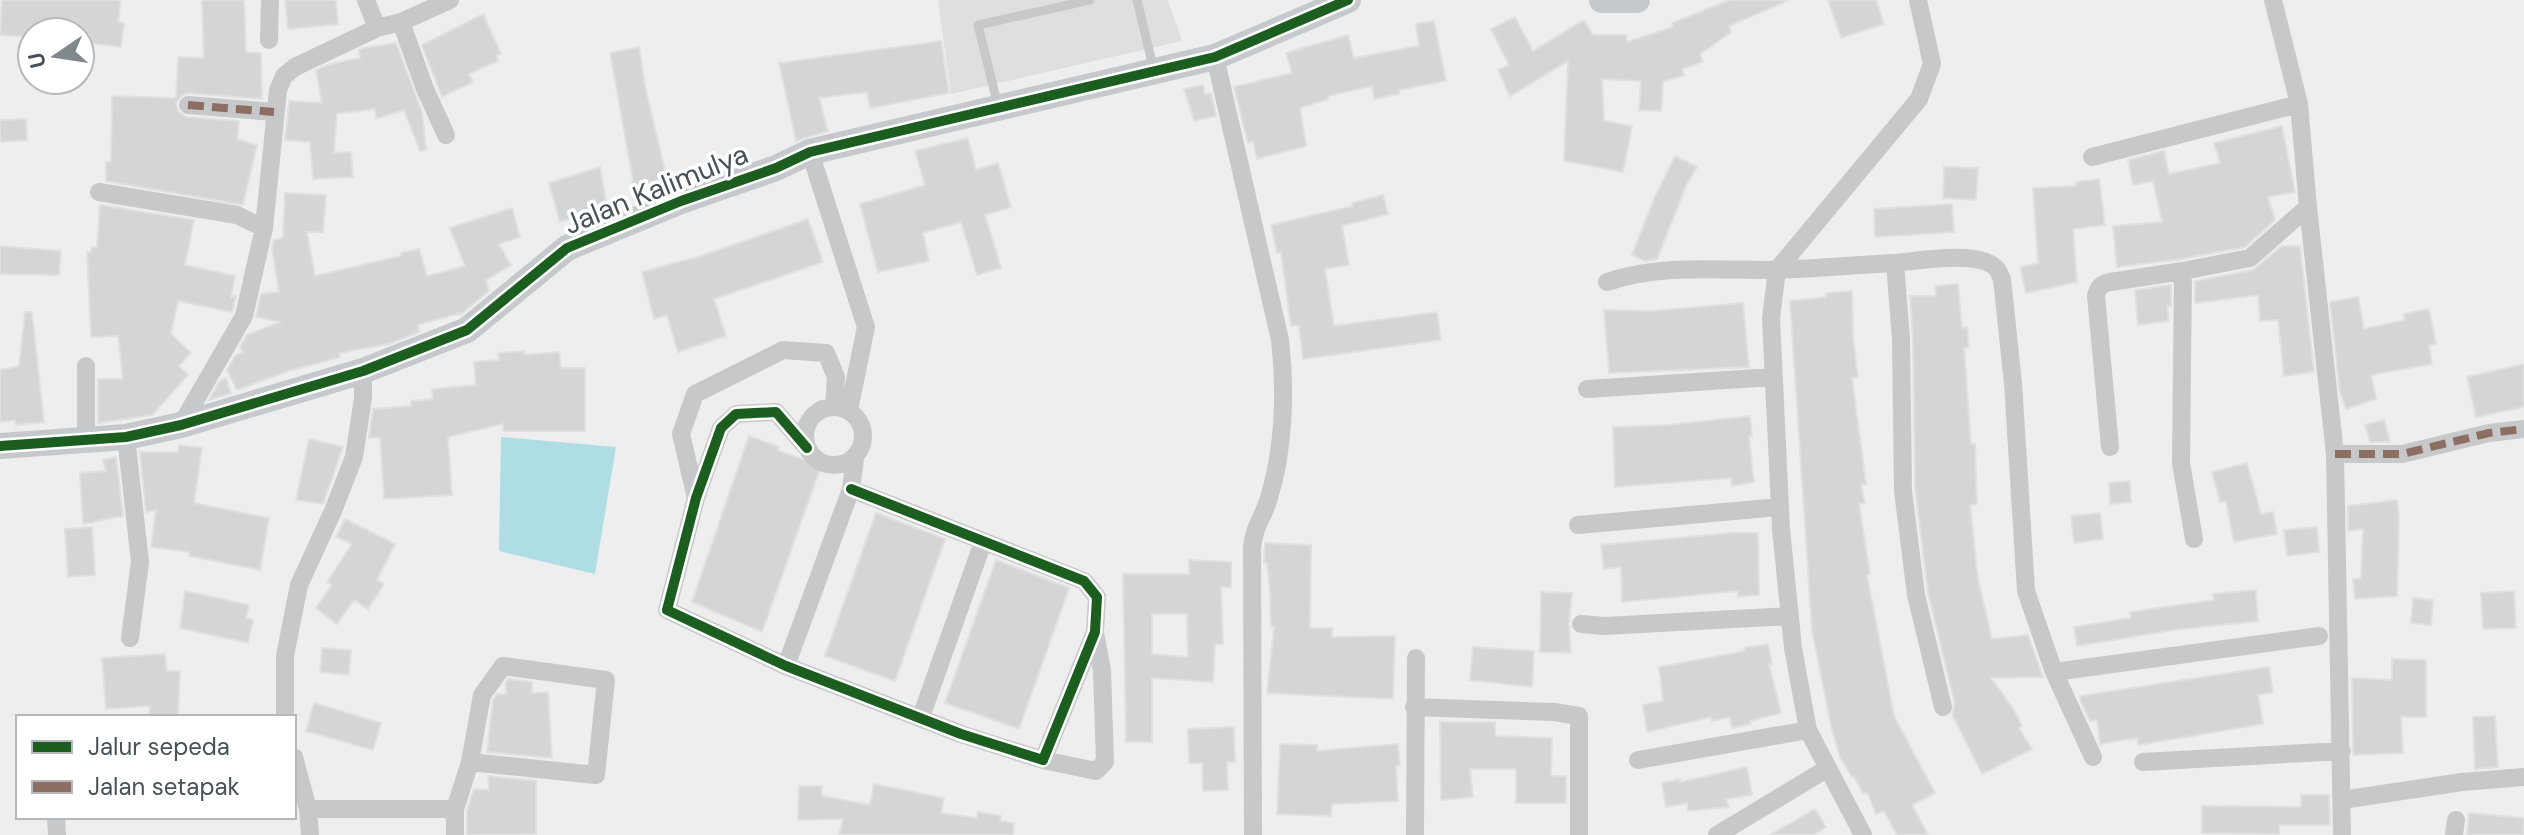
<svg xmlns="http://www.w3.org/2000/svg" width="2524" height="835" font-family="'DM Sans',sans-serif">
  <rect width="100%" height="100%" fill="#eee"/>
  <path fill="#e0dfdf" d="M938 0H1168L1182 41 951 94Z"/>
  <path fill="#aedee4" d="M501 437 616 447 595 574 499 551Z"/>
  <path fill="#d4d5d6" stroke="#dfe0e1" stroke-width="2" fill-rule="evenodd" d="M2 0H121L118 22 124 23 121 47 80 42V32H32V37L0 35Z
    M202 0H244L246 52 261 53 262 99 189 93 182 95 176 103 178 111 186 117 239 121 237 139 257 145 243 205 106 181V162H111L112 96 176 98 178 57 204 58Z
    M285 0H336L338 24 288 29Z
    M1730 0H1789L1729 26 1731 32 1700 54 1703 62 1682 69 1684 75 1663 82 1661 111 1639 110 1641 81 1602 79 1604 121 1632 126 1623 172 1564 161 1568 61 1510 96 1498 70 1509 65 1491 29 1515 17 1533 51 1584 20 1593 35H1626L1627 42 1673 27 1672 23Z
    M1828 0H1876L1884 24 1841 38Z
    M483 14 501 54 496 55 498 61 469 74 473 82 442 97 422 45Z
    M1434 21 1446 81 1399 90V94L1374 99 1372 86 1328 96V99L1300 108 1306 146 1257 159 1253 141 1248 143 1234 87 1292 73 1286 53 1348 35 1354 58 1419 46 1416 24Z
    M941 41 949 93 870 108 867 92 819 98 828 131 796 141 779 63Z
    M396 43 422 112 426 150 420 151 404 110 376 119 375 109 337 114 334 153 351 152 353 177 313 179 310 142 285 140 289 101 322 103 316 70 330 64 360 58 359 50 363 48Z
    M639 47 645 86 667 179 634 186 610 53Z
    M1203 85 1205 95 1211 93 1216 116 1194 121 1184 89Z
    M26 119 27 140 0 142V120Z
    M2282 126 2295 192 2268 197 2275 220 2245 247 2181 259 2117 267 2113 226 2162 222 2153 181 2133 185 2128 160 2164 151 2169 174 2220 163 2214 143Z
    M968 138 976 170 998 163 1011 207 985 215 1001 268 977 275 961 222 923 233 929 261 878 272 860 204 925 185 915 151Z
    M1675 156 1697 167 1687 184 1657 259 1645 261 1632 255 1654 199Z
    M600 167 607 207 560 222 549 183Z
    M1944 167 1978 168 1976 200 1943 198Z
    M2099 179 2105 225 2073 229 2077 282 2026 293 2020 267 2038 263 2033 188 2076 186V182Z
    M285 193 326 195 323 232H307L315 276 401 256V253L419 249 427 276 465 266 450 228 512 208 520 237 499 244 511 265 486 280 489 291 460 315V313L418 325 419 332 389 344 339 353 340 357 285 372 237 390 227 370 235 356 243 352 240 346 247 335 280 322 256 317 261 294 279 292 272 248 274 240 283 238Z
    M1383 195 1388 214 1342 226 1349 265 1325 269 1334 326 1437 312 1441 340 1303 359 1299 325 1291 326 1281 252 1277 253 1271 225 1353 206 1352 203Z
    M1952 204 1954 232 1875 237 1874 209Z
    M100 205 194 220 185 265 235 276 231 297 236 296 232 312 178 301 171 334 191 353 179 366 188 375 152 415 98 423V379H123L118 336 91 337 87 252 91 253 92 247H97Z
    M808 219 823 262 714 299 726 336 678 352 667 315 654 319 642 272 701 256Z
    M0 246 61 251 59 275 0 274Z
    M2282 246H2300L2314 372 2284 376 2278 320 2260 321 2258 295 2195 303V281L2253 270Z
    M1958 284 1962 328 1967 327 1969 347 1964 348 1971 444H1975L1977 504 1970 505 1978 579 1992 639 2028 635 2043 677 1991 678 2014 710 2022 726 2019 728 2032 749 1982 774 1952 714 1955 704 1928 593 1915 487 1913 339 1910 296H1936L1935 286Z
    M2171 285V306H2167L2169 321 2138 325 2135 290Z
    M1852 291 1853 338 1858 377 1852 378 1866 484 1861 485 1865 503 1859 504 1870 574 1867 575 1894 716 1935 793 1912 805 1928 835H1897L1884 811 1876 814 1867 792 1863 794 1854 776 1852 777 1840 757 1832 730 1812 630 1790 301 1826 297V293Z
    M2358 297 2364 329 2405 320 2404 314 2429 309 2436 344 2429 345 2432 364 2371 375 2376 399 2346 409 2340 393 2330 302Z
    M1743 303 1749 367 1609 373 1604 310 1650 311Z
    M25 312H32L44 422 16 425 15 420 0 422V370L19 366Z
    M524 351 525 355 559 352 561 368H585V431H503V424L448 437 452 495 384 499 380 437 369 438 373 409 411 406V401L433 399 432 389 476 385 474 362 499 360 498 353Z
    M2524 364V407L2476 417 2467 377Z
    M226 378 231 393 209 400 220 381Z
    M1750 416 1752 436H1749L1754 482 1732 486 1731 478 1615 487 1613 427 1669 425Z
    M2384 420 2390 442H2370L2365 425Z
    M749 436 779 447 777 450 821 466 762 632 692 602Z
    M309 439 343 447 323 504 296 500Z
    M179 445 202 448 194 503 269 518 260 570 189 556 190 552 151 547 156 510 146 512 140 452H178Z
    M116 457 123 516 83 524 80 473 106 471 103 460Z
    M2247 463 2261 514 2273 512 2277 534 2234 542 2226 501 2220 502 2212 472Z
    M2130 481 2131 502 2110 504 2109 483Z
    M2397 500 2399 518 2397 596 2355 599 2353 579H2361L2363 529 2348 531V506Z
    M876 513 945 539 895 681 825 656Z
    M2100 513 2103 539 2074 543 2071 516Z
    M345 519 395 544 377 580 384 584 368 609 354 600 337 624 316 608 332 585 327 582 352 544 336 537Z
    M92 527 95 575 68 577 65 529Z
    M2317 527 2319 552 2287 556 2284 530Z
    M1731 533H1758L1759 595 1738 597V591L1622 602 1621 567 1604 569 1601 545Z
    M1265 543 1311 545 1310 628H1332V637L1395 636 1393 699 1267 693 1274 627H1271L1270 593 1267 563H1264Z
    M996 560 1069 588 1019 729 945 703Z
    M1189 560 1231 562V587H1221L1223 644H1215L1213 682 1152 678V742H1126L1123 574H1189ZM1152 614H1187L1188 657 1152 654Z
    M2256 590 2258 621 2173 630 2077 646 2074 627 2131 618 2130 612 2214 600 2213 594Z
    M185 591 249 605 246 618 253 620 248 643 180 628Z
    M2514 591 2516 628 2483 629 2481 593Z
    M1541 592 1572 593 1569 624 1571 653 1540 652Z
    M2413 598 2433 600 2431 625 2411 623Z
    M1768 644 1772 664H1769L1781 713 1750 721 1751 724 1732 728 1730 717 1712 721 1711 717 1647 732 1643 705 1663 701 1659 667 1745 651 1744 648Z
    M1473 647 1534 651 1532 687 1470 680Z
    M322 648 351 650 349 675 320 672Z
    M165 654 167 671H180L178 716 149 715 150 706 106 709 102 658Z
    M2392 659 2426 660V717H2401L2403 753 2353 755 2352 678 2392 680Z
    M2269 667 2273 692 2258 695 2263 724 2138 745 2137 738 2100 744 2097 720 2090 721 2081 702 2080 696Z
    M508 679 532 682V693L548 692 552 758 487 752 493 700 497 694H506V683Z
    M314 703 381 723 373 750 306 731Z
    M2495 716 2498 767 2475 769 2473 717Z
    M1440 722H1495V736L1552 738 1551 776H1566V803H1516V769H1470L1473 797 1441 800Z
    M1234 727 1235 762H1227L1228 790 1203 791 1202 763H1189L1188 729Z
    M1280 744 1317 745V751L1398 744 1400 765 1396 766 1398 801 1332 804 1331 816 1277 814Z
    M1747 767 1752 795 1726 799 1729 807 1688 811 1687 803 1666 807 1662 783 1680 779V782Z
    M488 776 536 781V834L467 835V811L474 789 489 790Z
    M874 784 944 798 941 813 977 818 978 812 1001 816 1000 821 1014 823 1013 835H839L843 819 798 820 799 786H822V796L870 805Z
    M2301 795H2329L2330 825H2279V834L2202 833V806L2301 807Z
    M1815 809 1826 827 1813 835H1770Z
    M2469 813 2524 818V835H2467Z"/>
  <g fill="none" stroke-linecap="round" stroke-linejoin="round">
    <path stroke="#c6c8c9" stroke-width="9" d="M1137 0 1154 71
      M998 106 978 25 1090 0"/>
    <path stroke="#c6c8c9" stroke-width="18" d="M366 0 377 28
      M2273 0 2299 104 2308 207 2335 454 2342 835
      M401 22 425 89 446 135
      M269 40 270 0
      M1215 57 1280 340C1286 390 1284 452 1268 501 1262 520 1255 524 1252 547L1253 835
      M188 105 274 112
      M810 152 866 327 849 410
      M2092 157 2299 104
      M99 192 237 215 264 228
      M1895 263C1919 261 1978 250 1996 268 1999 271 2000 276 2002 279L2013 383 2026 591 2054 672 2093 757
      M1607 282C1659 264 1718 270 1772 270 1813 269 1854 265 1895 263L1901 339 1903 491 1916 595 1943 707
      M1587 389 1773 377
      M805 436a29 29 0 1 1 58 0a29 29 0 1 1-58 0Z
      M181 425 244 316 264 228 278 90 284 76 295 67 377 28 401 22 450 0
      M126 437 140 562 130 638
      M86 442V366
      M2110 447 2096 296C2098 287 2101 284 2110 282L2183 271
      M807 448 776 412 736 414 721 428 696 498 667 610 786 666 961 734 1043 760 1095 632 1097 597 1084 581 851 489
      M2335 454H2402L2489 433 2524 429
      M696 498 681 434 695 394 783 350 826 353 836 377 834 406
      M1578 525 1780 507
      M2194 539 2181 463 2183 271 2250 258 2308 207
      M1581 624 1605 626 1790 616
      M786 666 851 489 855 458
      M2054 672 2319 636
      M1414 707 1554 712 1579 716V835
      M285 717V656L299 585 333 511 354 457 363 398V371
      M921 717 983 542
      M294 757 308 809 310 835
      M1043 760 1096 771 1105 762 1102 670 1095 633
      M1638 760 1808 730
      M2143 762 2342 751
      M2342 800 2462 782 2524 777
      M308 809H455V835
      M455 809 470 762 596 775 606 680 503 666 482 695 470 762
      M56 817 57 835
      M1415 835 1416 658
      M1717 835 1828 768
      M1863 835 1808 730 1793 648 1781 529 1771 318 1777 270 1919 99 1932 64 1918 0
      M2454 835 2456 820"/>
    <path stroke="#c6c9cb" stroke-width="26" d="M1602 0H1637
      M0 446 126 437 181 425 363 371 467 330 567 248 681 201 776 168 810 152 1215 57 1348 0"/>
    <path stroke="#8d6e63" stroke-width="8" stroke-dasharray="16 8" stroke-linecap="butt" d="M188 105 274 112
      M2335 454H2402L2489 433 2524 429"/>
    <defs>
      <path id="cycleway" d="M0 446 126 437 181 425 363 371 467 330 567 248 681 201 776 168 810 152 1215 57 1348 0
        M807 448 776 412 736 414 721 428 696 498 667 610 786 666 961 734 1043 760 1095 632 1097 597 1084 581 851 489"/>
    </defs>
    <use href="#cycleway" stroke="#fff" stroke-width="15"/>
    <use href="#cycleway" stroke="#1b5e20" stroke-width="10"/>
  </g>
  <g text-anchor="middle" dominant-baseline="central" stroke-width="7" stroke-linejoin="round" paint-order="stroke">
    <g font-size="28" fill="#475158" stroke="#fff">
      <text transform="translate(656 189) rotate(-22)">Jalan Kalimulya</text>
    </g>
  </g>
  <rect x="16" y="715" width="280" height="104" fill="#ffffff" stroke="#b5b9bc" stroke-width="2"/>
  <rect x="32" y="741" width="40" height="12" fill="#1b5e20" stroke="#b5b9bc" stroke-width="2"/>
  <text x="88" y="755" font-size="24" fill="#475158">Jalur sepeda</text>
  <rect x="32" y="781" width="40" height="12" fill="#8d6e63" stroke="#b5b9bc" stroke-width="2"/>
  <text x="88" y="795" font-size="24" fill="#475158">Jalan setapak</text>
  <g transform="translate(56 56) rotate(257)"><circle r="38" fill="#ffffff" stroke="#b5b9bc" stroke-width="2"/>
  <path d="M0-6L14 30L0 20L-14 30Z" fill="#81888c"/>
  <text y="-12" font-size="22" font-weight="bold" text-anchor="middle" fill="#475158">U</text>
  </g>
</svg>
